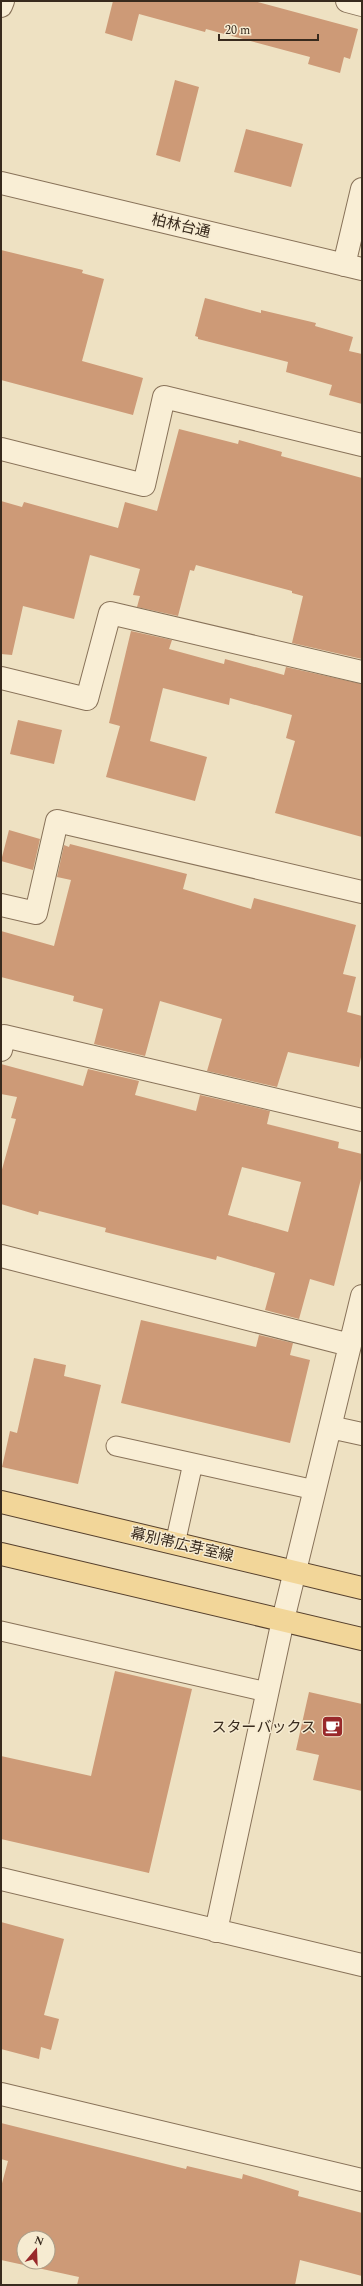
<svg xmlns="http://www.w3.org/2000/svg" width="363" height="2286" font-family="Spectral,'Noto Sans JP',serif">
  <rect width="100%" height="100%" fill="#eee1c2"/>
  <path fill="#cd9a77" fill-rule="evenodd" d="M113 1H254L358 29 350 59 344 57 340 73 308 64 310 57 206 29 205 32 139 14 132 41 105 33Z
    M175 80 199 87 180 162 156 155Z
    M246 129 303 144 291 187 234 172Z
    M1 250 83 270 82 273 104 279 82 361 143 378 133 415 1 380Z
    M205 298 261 313V310L316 323 315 326 353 337 349 351 362 354V404L329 395 332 385 286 372 288 362 198 339V337L195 336Z
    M179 429 238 444 239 440 282 452 281 456 362 478V659L292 643 303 596 292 593V591L196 565 194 571 190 570 178 616 137 607 140 596 133 595 140 569 90 555 74 619 23 606 12 655 1 654V501L22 507 24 502 118 528 125 502 157 511Z
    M131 631 172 640 169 649 224 664 225 659 284 675 286 667 362 684V837L275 813 295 741 286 738 292 715 230 698 229 705 163 688 150 741 207 757 195 801 106 777 120 726 109 723Z
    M18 720 62 730 54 764 10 754Z
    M9 830 40 839 33 870 1 861Z
    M70 844 187 874 183 889 251 909 254 898 356 925 343 974 356 977 347 1012 362 1016V1052L359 1067 288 1052 277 1087 207 1071 222 1019 160 1001 145 1056 94 1044 103 1009 73 1001 74 996 1 977V931L54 946 71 880 57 877 64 845 69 847Z
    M1 1064 83 1086 88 1069 139 1081 135 1095 196 1111 200 1095 270 1111 267 1124 339 1142 338 1148 362 1154V1175L334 1286 310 1279 299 1319 265 1310 275 1273 217 1256 216 1260 105 1232 106 1228 39 1211 38 1215 1 1204V1173L16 1119 11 1118 17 1097 1 1094ZM242 1167 301 1182 288 1232 228 1215Z
    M141 1320 256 1347 259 1335 293 1343 290 1355 310 1360 290 1443 121 1403Z
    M34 1358 66 1365 64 1376 101 1385 78 1484 2 1467 10 1431 17 1433Z
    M115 1671 192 1689 149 1873 1 1839V1756L91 1776Z
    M309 1692 362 1704V1791L313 1780 319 1755 296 1750Z
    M1 1922 64 1939 44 2015 59 2019 51 2050 41 2047 39 2059 1 2049Z
    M1 2123 186 2169 187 2166 242 2179 243 2174 299 2191 298 2196 362 2213V2276L300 2260 295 2285H77L79 2277 1 2260V2187L8 2161 1 2159ZM24 2238H48V2262H24Z"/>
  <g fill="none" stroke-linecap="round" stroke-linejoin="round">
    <defs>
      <path id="lane" d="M116 1446 193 1463
        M175 1544 193 1463 315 1490
        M1 1631 267 1692"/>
      <path id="street" d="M347 1 362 5
        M1 6 3 1
        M1 183 362 269
        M344 265 362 189
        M1 449 144 485 164 397 362 445
        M1 678 87 699 110 613 362 672
        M1 905 36 913 57 821 362 892
        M1 1050 4 1036 362 1120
        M1 1256 350 1345
        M330 1427 362 1434
        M1 1879 362 1965
        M216 1931 283 1620 362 1296
        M1 2094 362 2180"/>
      <path id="primary" d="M1 1502 362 1588
        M1 1554 362 1639"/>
    </defs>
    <use href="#lane" stroke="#887259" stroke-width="21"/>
    <use href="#street" stroke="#887259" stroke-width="24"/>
    <use href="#primary" stroke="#56402d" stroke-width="24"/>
    <use href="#lane" stroke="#f9eed5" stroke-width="19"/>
    <use href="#street" stroke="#f9eed5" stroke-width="22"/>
    <use href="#primary" stroke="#f2d699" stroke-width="22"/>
  </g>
  <defs>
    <symbol id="cafe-square" viewBox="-11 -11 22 22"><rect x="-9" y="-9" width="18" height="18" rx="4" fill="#98282a" stroke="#f6ebd1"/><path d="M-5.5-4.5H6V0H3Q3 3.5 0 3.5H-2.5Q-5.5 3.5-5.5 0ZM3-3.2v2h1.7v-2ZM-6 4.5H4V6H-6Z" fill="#fff"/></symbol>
  </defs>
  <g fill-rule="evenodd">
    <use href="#cafe-square" x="320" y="1714" width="25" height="25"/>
  </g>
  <g text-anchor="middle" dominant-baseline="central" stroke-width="3" stroke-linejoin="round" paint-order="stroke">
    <g font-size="15" fill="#382a1d" stroke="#f6ebd1">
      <text transform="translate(181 226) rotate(13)">柏林台通</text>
      <text transform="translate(182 1545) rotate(13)">幕別帯広芽室線</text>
    </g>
    <g font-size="15" fill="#382a1d" stroke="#f6ebd1" text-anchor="end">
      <text x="316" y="1727">スターバックス</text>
    </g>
  </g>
  <rect width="363" height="2286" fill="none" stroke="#382a1d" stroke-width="4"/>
  <g transform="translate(36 2250) rotate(19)"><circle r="19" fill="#f6ebd1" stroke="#aa9e89"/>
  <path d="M0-3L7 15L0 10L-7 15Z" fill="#98282a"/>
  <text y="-6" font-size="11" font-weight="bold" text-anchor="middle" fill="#382a1d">N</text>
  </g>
  <path d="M219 34v6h99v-6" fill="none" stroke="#382a1d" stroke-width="2"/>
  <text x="225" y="34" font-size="12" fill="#382a1d" stroke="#f6ebd1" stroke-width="3" paint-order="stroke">20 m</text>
</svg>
